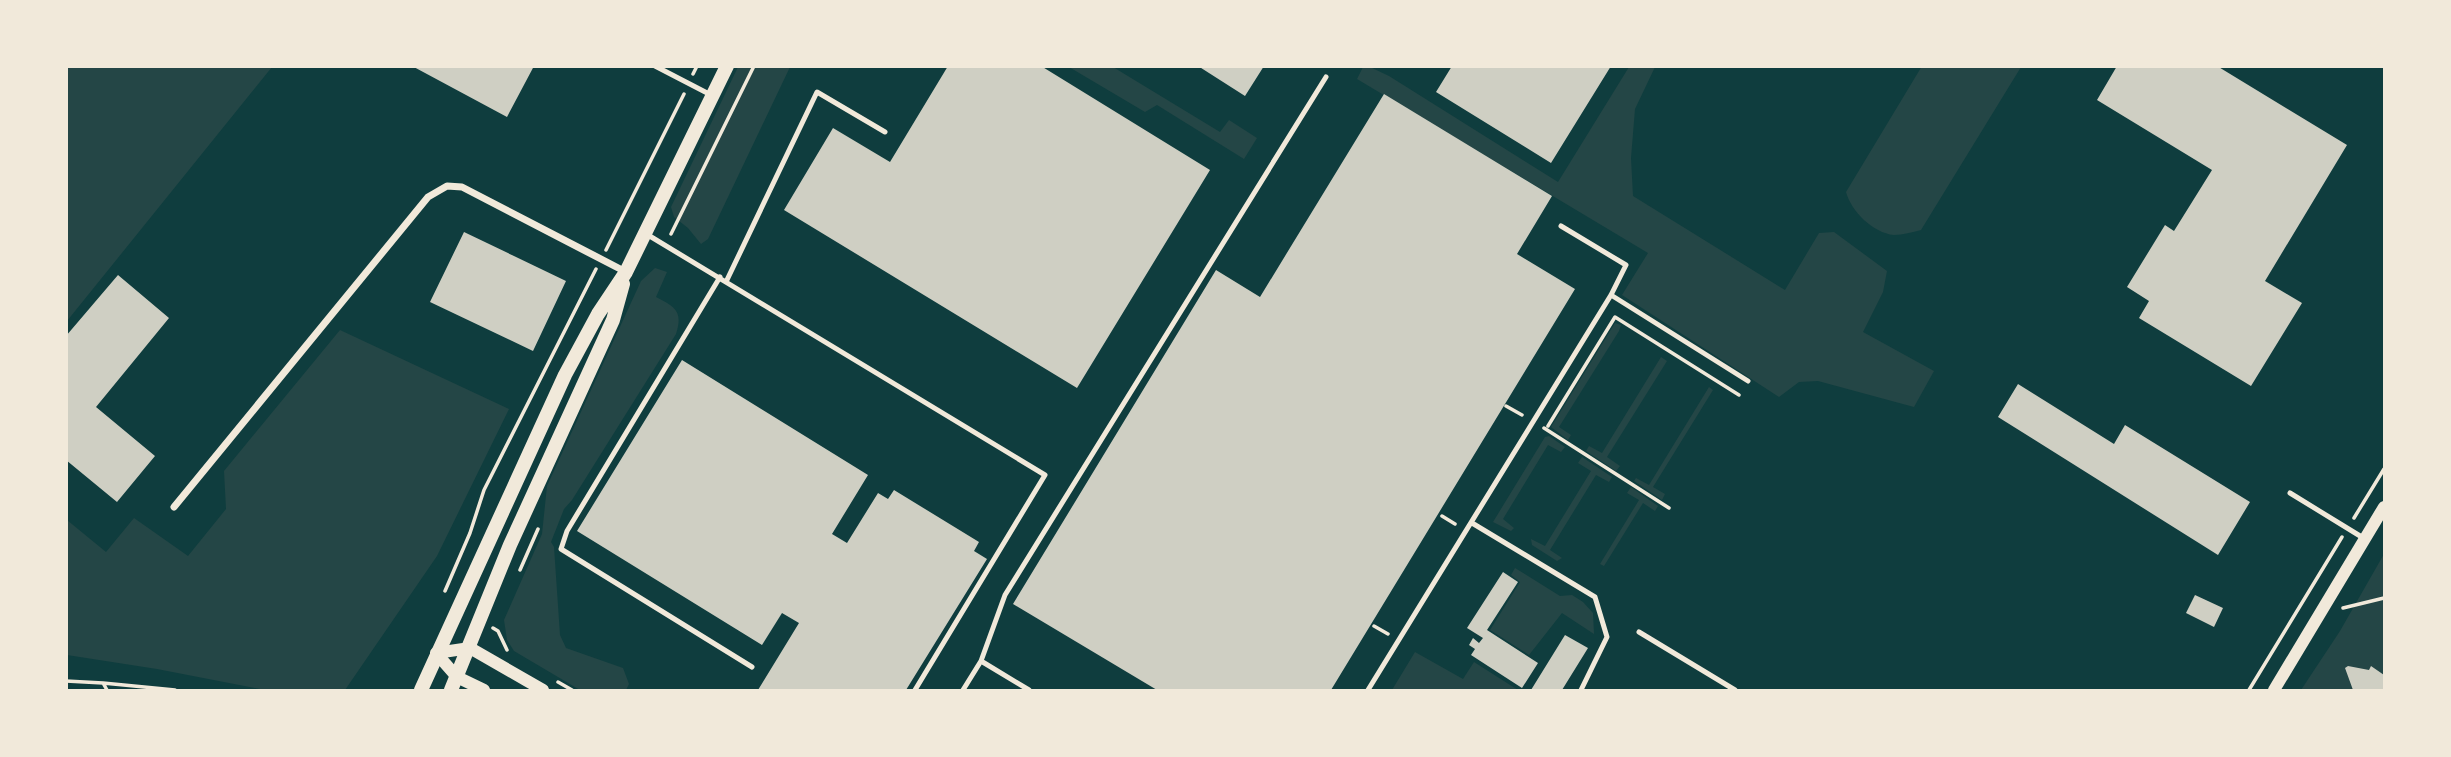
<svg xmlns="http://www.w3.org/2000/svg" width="2451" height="757" font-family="'Sofia Sans Condensed',sans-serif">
  <rect width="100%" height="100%" fill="#0f3d3e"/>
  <path fill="#244646" d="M67 66 272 67 67 321 66 67Z
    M1922 66 2021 67 1921 230C1912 232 1903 235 1894 235 1873 233 1851 211 1846 192Z
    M738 67H790L708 239 701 244 688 228 674 217 671 207Z
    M1069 67H1113L1220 132 1229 120 1257 138 1244 159 1157 105 1145 112Z
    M1363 67H1370L1389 76 1558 182 1629 67H1655L1635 109 1631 158 1633 196 1785 290 1819 233 1834 232 1887 271 1883 292 1863 332 1934 371 1914 407 1818 381 1799 382 1779 397 1622 295 1648 253 1357 79Z
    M655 268 667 272 656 297C676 307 683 312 676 334L572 500 564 509 551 542 554 547 560 635 566 648 623 668 629 684 626 690H580L514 651 507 640 504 620 542 534 547 486 641 281Z
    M1615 323 1621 325 1619 331 1559 427 1571 435 1568 440 1551 427Z
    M340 330 509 409 437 556 345 690H265L157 669 67 655V520L106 552 134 518 188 556 226 509 224 471Z
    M1661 357 1667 361 1607 457 1620 466 1616 471 1586 451 1589 446 1602 453Z
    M1709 387 1713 390 1653 487 1665 494 1662 500 1634 481 1636 478 1649 485Z
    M1549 436 1565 447 1561 452 1548 445 1503 519 1514 528 1511 531 1493 522 1545 437Z
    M1582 457 1612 477 1609 482 1596 475 1550 550 1562 558 1557 561 1532 545 1531 539 1545 546 1591 471 1578 463Z
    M1631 487 1658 506 1655 511 1643 503 1604 566 1600 564 1639 500 1627 493Z
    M2384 554V690H2301L2340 631Z
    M1515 568 1560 596 1572 595 1583 602 1593 613 1594 634 1562 613 1529 655 1490 630 1520 582 1511 575Z
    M1415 652 1463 679 1474 662 1518 690H1392Z"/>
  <path fill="#cfcfc3" d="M412 66H534L507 117Z
    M948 66H1041L1210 170 1077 388 784 210 833 128 890 162Z
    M1198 66H1264L1245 96Z
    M1452 66H1611L1551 163 1436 92Z
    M2117 66H2217L2347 145 2265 281 2302 303 2251 386 2139 318 2149 301 2127 287 2165 225 2174 231 2212 170 2097 100Z
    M1384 94 1552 196 1517 254 1575 289 1331 690H1157L1013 604 1216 270 1260 297Z
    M464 232 566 281 533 351 430 302Z
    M118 275 169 318 96 407 155 456 117 502 66 460V336Z
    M682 360 868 475 832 534 847 543 878 493 888 499 894 490 979 542 974 551 987 559 906 690H758L799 623 782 613 762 645 577 531Z
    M2018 384 2114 444 2125 425 2250 502 2218 555 1998 417Z
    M1503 572 1518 582 1487 630 1538 663 1522 688 1471 655 1475 649 1469 645 1473 638 1479 643 1483 638 1467 628Z
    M2195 595 2223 608 2214 627 2186 613Z
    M1565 635 1588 648 1562 690H1531Z
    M2348 666 2369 670 2371 666 2384 675V690H2353L2345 668Z"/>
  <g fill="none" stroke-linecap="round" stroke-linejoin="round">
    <path stroke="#f1e9da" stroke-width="3.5" d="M693 74 697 66
      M671 234 754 66
      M606 250 684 94
      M1506 406 1522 415
      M1548 426 1615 317 1739 395
      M1544 428 1669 508
      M1442 516 1455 524
      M2354 518 2384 469
      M520 570 538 529
      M445 591 470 533 484 490 596 269
      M2343 608 2384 598
      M1374 626 1388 634
      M493 628 498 631 507 650
      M66 681 103 683 107 690
      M558 682 572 690
      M103 683 175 690
      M2249 690 2342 537"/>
    <path stroke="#f1e9da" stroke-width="5" d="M655 66 711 95
      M648 235 1045 475 915 690
      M720 277 567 531 561 549 752 667
      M726 282 817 92 885 132
      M1611 295 1748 381
      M2290 493 2365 539
      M1472 523 1595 597 1607 637 1581 690
      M1639 632 1735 690
      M981 661 1029 690
      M963 690 981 661 1005 595 1326 77
      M1368 690 1611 295 1626 265 1561 226"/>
    <path stroke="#f1e9da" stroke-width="7" d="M174 507 428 197 447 186 462 187 626 272"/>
    <path stroke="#f1e9da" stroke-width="12" d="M436 653 470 648 543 690
      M436 653 457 677 484 690
      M2274 690 2384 507"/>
    <path stroke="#f1e9da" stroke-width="14" d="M421 690 565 375 598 314 626 272 727 66
      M451 690 510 545 613 320 623 284"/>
  </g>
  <rect width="2451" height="757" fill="none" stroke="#f1e9da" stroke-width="136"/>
</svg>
